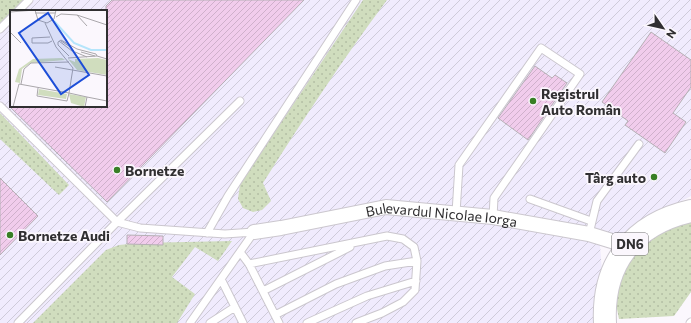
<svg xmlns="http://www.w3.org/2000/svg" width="691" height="323" font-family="Commissioner,sans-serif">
  <defs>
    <pattern id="industrial-furrows" width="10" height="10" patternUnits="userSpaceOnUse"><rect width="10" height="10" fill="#f0ebfd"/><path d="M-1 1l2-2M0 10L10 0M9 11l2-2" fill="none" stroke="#cecad9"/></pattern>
    <pattern id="grass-dots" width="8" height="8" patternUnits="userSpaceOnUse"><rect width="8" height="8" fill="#d0ddbe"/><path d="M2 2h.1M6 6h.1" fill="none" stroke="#b3bea4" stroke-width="1.8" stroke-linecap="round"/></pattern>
    <pattern id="building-hatch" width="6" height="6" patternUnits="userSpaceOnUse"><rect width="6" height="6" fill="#f1ccec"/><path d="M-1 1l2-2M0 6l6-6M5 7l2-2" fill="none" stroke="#cfb0cb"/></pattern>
  </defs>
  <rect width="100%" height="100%" fill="#fbf7fd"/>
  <path fill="url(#industrial-furrows)" fill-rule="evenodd" d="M0 0H691V196L600 245 606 323H0ZM11 11H106V106H11Z"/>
  <path fill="url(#grass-dots)" d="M0 0H23L0 23Z
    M363 0H387C343 59 302 121 263 183L271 201 262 210 253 212 243 208 238 199 240 184Z
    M0 113 69 185 59 195 0 139Z
    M691 220V292L674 316 619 319C618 314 617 309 616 304 615 280 632 252 651 238 662 230 679 225 691 220Z
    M232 241 218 261 195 247 172 277 195 294 177 323H33L106 250 119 245 139 243Z"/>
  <path fill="url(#building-hatch)" stroke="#b6b0b5" d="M112 0H304L107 202 9 106H106V6Z
    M651 32 691 60V87L673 113 686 122 665 153 625 125 628 121 602 102Z
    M535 66 552 78 555 75 567 83 528 140 498 118Z
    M0 178 38 216 0 255Z
    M127 235 163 236V245L127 244Z"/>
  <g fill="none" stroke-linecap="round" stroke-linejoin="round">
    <defs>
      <path id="service" d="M18 11 29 0
        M0 29 11 18
        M0 106 117 222 140 228 225 234 254 232
        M530 199 591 221
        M456 213 459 165 541 48 580 74 494 198 493 217
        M207 233 228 196 356 0
        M589 234 597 201 639 144
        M240 252 249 264 279 323
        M249 264 387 236 403 239 414 247 417 261 415 290 403 302 382 313 356 323
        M221 279 243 323
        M263 291 350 247
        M275 315 336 284 385 266 417 261
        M18 323 117 222 240 101
        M190 323 254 232
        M210 323 235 307
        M307 323 367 296 416 281
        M690 323 691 322"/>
      <g id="minor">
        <path id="s1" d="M254 232 281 228 386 207 493 217 589 234 628 246"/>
      </g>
      <path id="primary" d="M605 323C602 264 633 224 691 211"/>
    </defs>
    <use href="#service" stroke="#cbc7ce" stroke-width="9"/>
    <use href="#minor" stroke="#cbc7ce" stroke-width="16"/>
    <use href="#primary" stroke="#cbc7ce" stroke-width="24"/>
    <use href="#service" stroke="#fff" stroke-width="7"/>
    <use href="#minor" stroke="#fff" stroke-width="14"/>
    <use href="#primary" stroke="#fff" stroke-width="22"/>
  </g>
  <g fill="#387f25" stroke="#fbf7fd" stroke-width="1.5">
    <circle cx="533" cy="101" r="4"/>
    <circle cx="117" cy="170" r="4"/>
    <circle cx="654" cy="177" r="4"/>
    <circle cx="10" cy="235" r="4"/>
  </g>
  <g text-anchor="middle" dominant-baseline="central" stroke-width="3.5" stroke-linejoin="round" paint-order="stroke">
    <rect fill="#fbf7fd" stroke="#6d6b6e" stroke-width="1" x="612" y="233" width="36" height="22" rx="3"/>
    <g font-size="13" font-weight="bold" fill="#302f31">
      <text x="630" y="244">DN6</text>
    </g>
    <g font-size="14" font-weight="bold" fill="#302f31" stroke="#fbf7fd" text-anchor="start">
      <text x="541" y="93">Registrul<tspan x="541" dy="16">Auto Român</tspan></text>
      <text x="125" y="170">Bornetze</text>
      <text x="646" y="177" text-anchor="end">Târg auto</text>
      <text x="18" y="235">Bornetze Audi</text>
    </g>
    <g font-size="14" fill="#302f31" stroke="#fbf7fd">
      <text stroke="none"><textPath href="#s1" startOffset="190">Bulevardul Nicolae Iorga</textPath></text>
    </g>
  </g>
  <g transform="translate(10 10)">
    <rect width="97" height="97" fill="#fbf7fd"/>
    <path d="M88 48 97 50V65L67 60 58 49 65 52V49ZM23 49 52 48 55 50 21 53 12 59 10 73 5 72 9 59ZM29 79 57 84 56 89 28 85ZM59 84 76 87 74 97 61 93Z" fill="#d0ddbe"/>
    <path fill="none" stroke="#b5e5fb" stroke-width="2" d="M44 11 64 33 81 40H97"/>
    <path fill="none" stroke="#aaa7ab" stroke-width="1" d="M0 2 25 0 28 10 37 13 44 9 46 0M25 3H45M67 5 77 16M46 7 51 4 67 5 97 15M35 13 46 37 63 58 59 83 77 87M0 22 11 33M40 27 22 28V33H38L42 31M49 31 62 41M51 31 62 38M65 42 77 47M71 42 85 46M59 46 48 35V32L51 30 67 39 86 44 87 46M58 48 87 46 97 49M45 57 97 66M11 74 14 59 21 53 59 52M3 97 9 74 59 83 57 91 27 86 28 78M75 97 77 87 97 91"/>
    <path fill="#1d4ed8" fill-opacity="0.15" stroke="#1d4ed8" stroke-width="2" d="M38 3 79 65 51 84 9 23Z"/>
    <rect width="97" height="97" fill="none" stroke="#302f31" stroke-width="2"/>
  </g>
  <g transform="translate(663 28) rotate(124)" stroke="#fbf7fd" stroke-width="3" paint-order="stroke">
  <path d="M0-3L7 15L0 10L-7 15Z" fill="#302f31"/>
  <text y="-6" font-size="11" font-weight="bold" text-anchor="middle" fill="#302f31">N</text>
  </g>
</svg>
